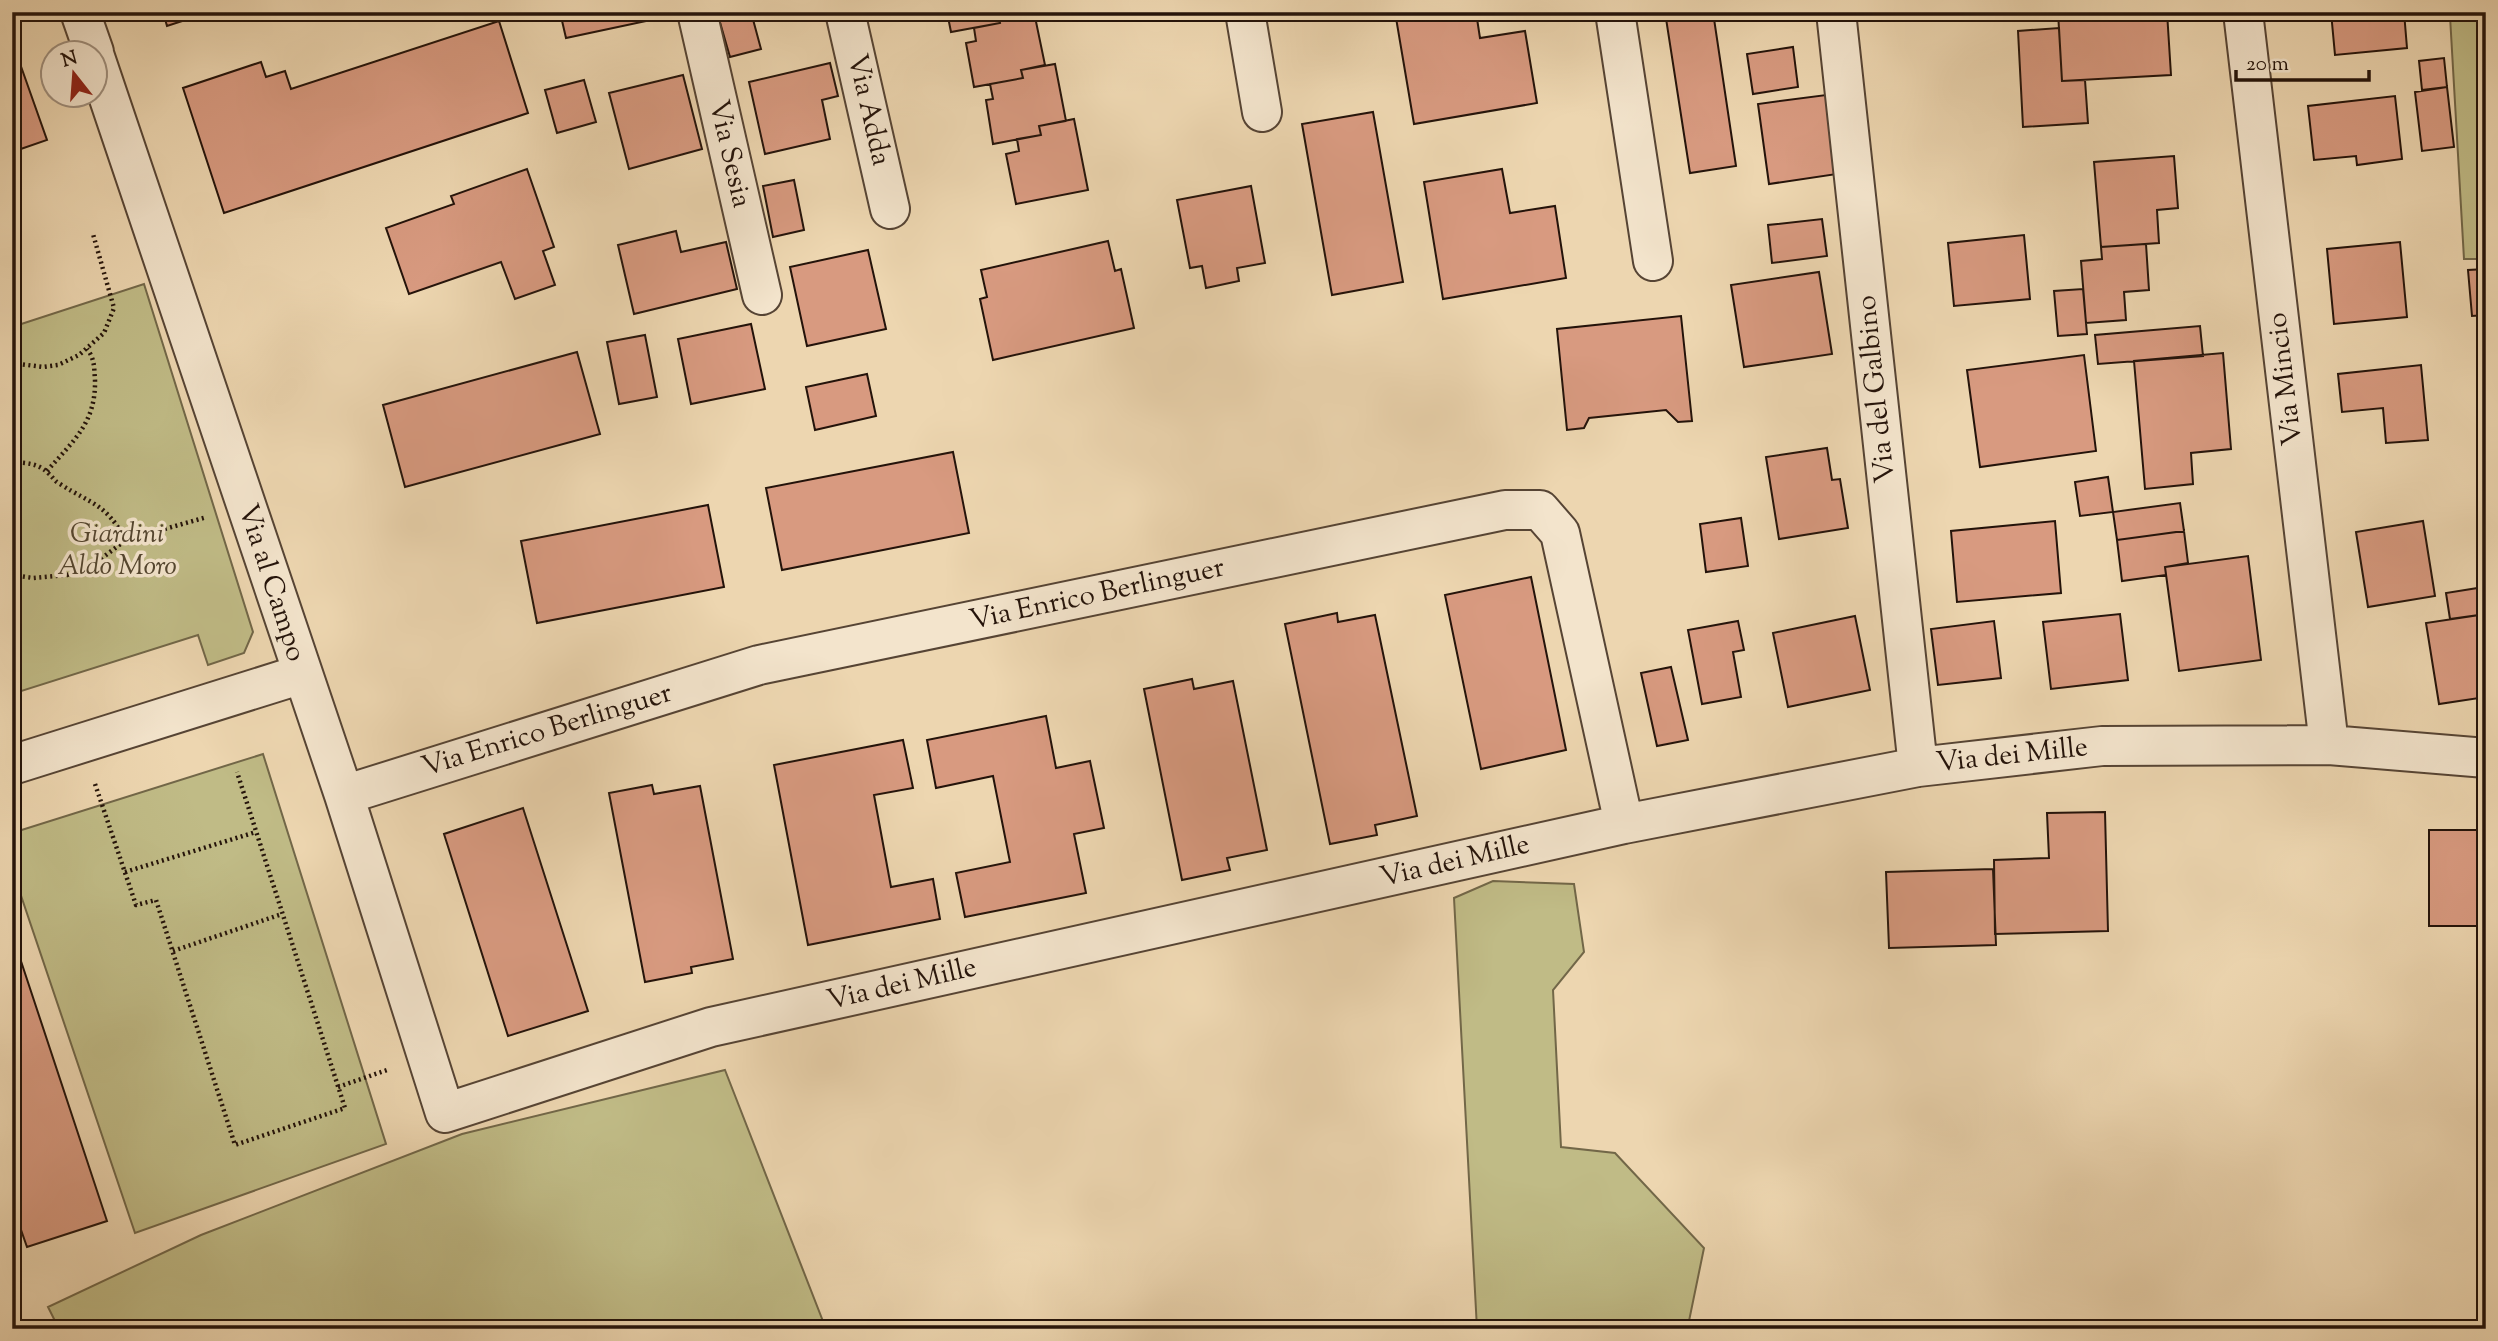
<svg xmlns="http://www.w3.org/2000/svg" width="2498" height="1341" font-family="'Sorts Mill Goudy',serif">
  <rect width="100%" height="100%" fill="#edd6b0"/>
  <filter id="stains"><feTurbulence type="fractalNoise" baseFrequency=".00286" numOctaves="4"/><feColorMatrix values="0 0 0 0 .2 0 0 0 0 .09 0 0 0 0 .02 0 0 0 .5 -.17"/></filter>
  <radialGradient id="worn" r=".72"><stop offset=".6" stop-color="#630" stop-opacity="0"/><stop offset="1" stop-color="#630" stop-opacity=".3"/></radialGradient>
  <path fill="#c0bb86" stroke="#726748" stroke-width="2" d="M2486 15V259H2464L2450 16Z
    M144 284 253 632 244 653 208 665 198 635 12 694V327Z
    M263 754 386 1144 135 1233 12 869V833Z
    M1493 881 1574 884 1584 952 1553 990 1561 1147 1615 1153 1704 1248 1689 1321 1685 1329H1477L1454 898Z
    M725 1070 826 1329H59L48 1307 201 1235 462 1134Z"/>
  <path fill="#d89a80" stroke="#24130a" stroke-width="2" d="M163 12H210L167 26Z
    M560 12H664L665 17 566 38Z
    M717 12H751L761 49 730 57Z
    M947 12H999L1000 23 951 32Z
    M998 12H1034L1045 65 1021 70 1023 78 974 87 966 43 976 41 974 28 1000 23Z
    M1395 12H1476L1480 38 1525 31 1537 103 1414 124Z
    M1665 12H1713L1736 166 1690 173Z
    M2058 12H2167L2171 75 2062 81Z
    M2331 12H2404L2407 48 2335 55Z
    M499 21 528 113 224 213 183 88 261 62 266 77 285 71 291 89Z
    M2059 28 2062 81 2085 80 2088 123 2023 127 2018 31Z
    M12 41 47 140 12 152Z
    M1793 47 1798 87 1753 94 1747 54Z
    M2444 58 2447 87 2422 90 2419 61Z
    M830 63 838 96 822 100 830 139 765 154 749 82Z
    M1055 64 1066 121 1039 126 1041 135 993 144 986 100 993 99 990 84 1023 78 1021 70Z
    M683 75 702 149 629 169 609 93Z
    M584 80 596 122 557 133 545 90Z
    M2447 87 2454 147 2422 151 2415 92Z
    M1826 95 1837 174 1769 184 1758 104Z
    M2395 96 2402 159 2357 165 2356 156 2314 160 2308 106Z
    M1373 112 1403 282 1332 295 1302 124Z
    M1074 119 1088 190 1016 204 1006 154 1019 151 1017 139 1041 135 1039 126Z
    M2174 156 2178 208 2157 210 2159 243 2101 247 2094 162Z
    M527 169 554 247 543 251 555 285 515 299 501 262 409 294 386 228 454 204 451 196Z
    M1502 169 1510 213 1555 206 1566 278 1443 299 1424 182Z
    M794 180 804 230 773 237 763 186Z
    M1251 186 1265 263 1237 268 1239 281 1206 288 1202 266 1190 268 1177 200Z
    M1822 219 1827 256 1772 263 1768 225Z
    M676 231 681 252 726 242 737 289 634 314 618 245Z
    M2024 235 2030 299 1954 306 1948 243Z
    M1108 241 1115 271 1121 269 1134 328 993 360 980 299 987 297 981 270Z
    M2400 242 2407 317 2334 324 2327 249Z
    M2146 244 2149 290 2124 292 2126 320 2086 323 2081 261 2102 259 2101 247Z
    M868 250 886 329 807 346 790 267Z
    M2486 269V315L2472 316 2468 270Z
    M1819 272 1832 354 1744 367 1731 285Z
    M2083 289 2087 334 2058 336 2054 291Z
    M1681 316 1692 421 1678 422 1666 410 1589 418 1584 428 1567 430 1557 329Z
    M751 324 765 389 691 404 678 339Z
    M2200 326 2203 356 2098 364 2095 335Z
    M645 335 657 397 619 404 607 342Z
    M577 352 600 434 405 487 383 405Z
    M2223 353 2231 449 2191 453 2193 484 2145 489 2134 361Z
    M2084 355 2096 451 1980 467 1967 370Z
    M2421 365 2428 440 2386 443 2383 408 2342 412 2338 374Z
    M867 374 876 416 815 430 806 387Z
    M1827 448 1832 480 1840 479 1848 528 1779 539 1766 457Z
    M953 452 969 533 782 570 766 488Z
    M2108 477 2113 512 2080 516 2075 482Z
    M2180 503 2184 531 2117 540 2113 512Z
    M708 505 724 587 537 623 521 541Z
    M1741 518 1748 566 1706 572 1700 524Z
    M2055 521 2061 593 1957 602 1951 531Z
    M2423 521 2435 596 2368 607 2356 532Z
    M2184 531 2188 563 2165 567 2166 575 2122 581 2117 540Z
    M2248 556 2261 660 2179 671 2165 567Z
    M1531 577 1566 750 1481 769 1445 595Z
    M2484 587 2486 614 2450 619 2446 593Z
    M1337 613 1338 622 1375 615 1417 816 1375 825 1377 835 1330 844 1285 624Z
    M2120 614 2128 680 2051 689 2043 622Z
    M2486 614V697L2439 704 2426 623Z
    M1855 616 1870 690 1788 707 1773 633Z
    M1738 621 1744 650 1733 652 1741 697 1702 704 1688 630Z
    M1994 621 2001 678 1938 685 1931 629Z
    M1671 667 1688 740 1657 746 1641 673Z
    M1192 679 1194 689 1233 681 1267 850 1227 858 1230 870 1182 880 1144 689Z
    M1046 716 1056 768 1090 761 1104 828 1074 834 1086 893 965 917 956 873 1010 862 993 776 936 788 927 740Z
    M903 740 913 788 874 795 891 887 933 879 940 919 808 945 774 765Z
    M652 785 654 794 700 786 733 959 691 967 692 973 645 982 609 793Z
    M523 808 588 1011 508 1036 444 834Z
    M2105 812 2108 931 1995 934 1994 860 2049 858 2047 813Z
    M2429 830H2486V926H2429Z
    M1993 869 1996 945 1889 948 1886 872Z
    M12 934 107 1221 27 1247 12 1204Z"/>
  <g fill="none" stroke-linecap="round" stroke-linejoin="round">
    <defs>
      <path id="minor" d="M80 12 94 52
        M697 12 762 295
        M845 12 890 209
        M1245 12 1262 112
        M1615 12 1653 261
        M1836 12 1918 767
        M2243 12 2329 745
        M94 54 344 795 445 1113 711 1027 1624 824 1918 767 2102 746 2329 745 2486 758
        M12 765 302 674
        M344 795 759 665 1505 510H1540L1560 533 1624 824"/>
    </defs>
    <use href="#minor" stroke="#564434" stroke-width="42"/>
    <path stroke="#24130a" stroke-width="4.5" stroke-dasharray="2 3.5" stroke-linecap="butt" d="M12 363 43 367 58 365 79 355 104 333 114 308 93 234
      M12 462C26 463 38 463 48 473 53 477 54 481 60 484 93 505 105 503 126 540
      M47 471C73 441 96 423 95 380 94 368 95 359 87 349
      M12 575 33 578 67 575 90 567 126 540 207 517
      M95 784 136 905 156 900 235 1145 345 1108 237 772
      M125 872 256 832
      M173 951 282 914
      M338 1087 387 1070"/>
    <use href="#minor" stroke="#f3e4cc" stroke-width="38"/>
  </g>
  <g text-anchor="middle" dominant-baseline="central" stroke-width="7" stroke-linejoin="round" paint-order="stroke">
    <g font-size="28" fill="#24130a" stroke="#f3e4cc">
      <text transform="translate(868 110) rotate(77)">Via Adda</text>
      <text transform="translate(729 154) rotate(77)">Via Sesia</text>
      <text transform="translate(2286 379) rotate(-97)">Via Mincio</text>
      <text transform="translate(1877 389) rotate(-96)">Via del Galbino</text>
      <text transform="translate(271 583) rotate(72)">Via al Campo</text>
      <text transform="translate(1097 595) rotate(-12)">Via Enrico Berlinguer</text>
      <text transform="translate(547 731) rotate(-17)">Via Enrico Berlinguer</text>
      <text transform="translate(2012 756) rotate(-6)">Via dei Mille</text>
      <text transform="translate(1455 862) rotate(-13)">Via dei Mille</text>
      <text transform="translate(902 985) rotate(-13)">Via dei Mille</text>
    </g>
    <g font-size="28" font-style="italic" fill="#53452f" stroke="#f3e4cc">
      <text x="117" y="535">Giardini<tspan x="117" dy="32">Aldo Moro</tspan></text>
    </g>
  </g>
  <rect width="2498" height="1341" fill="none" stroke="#edd6b0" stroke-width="42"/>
  <rect x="14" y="14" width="2470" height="1313" fill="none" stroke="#24130a" stroke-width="3.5"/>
  <rect x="21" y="21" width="2456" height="1299" fill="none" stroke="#24130a" stroke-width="2"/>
  <g transform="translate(74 74) rotate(343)"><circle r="33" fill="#f3e4cc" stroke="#a0907e" stroke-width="2"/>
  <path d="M0-5L12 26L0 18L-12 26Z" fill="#8f2418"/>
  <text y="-10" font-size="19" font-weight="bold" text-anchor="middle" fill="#24130a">N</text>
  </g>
  <path d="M2236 70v10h133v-10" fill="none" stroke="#24130a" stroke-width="3.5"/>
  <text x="2246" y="70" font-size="21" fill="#24130a" stroke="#f3e4cc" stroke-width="5" paint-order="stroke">20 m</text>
  <rect width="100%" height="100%" filter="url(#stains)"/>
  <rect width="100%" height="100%" fill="url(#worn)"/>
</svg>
